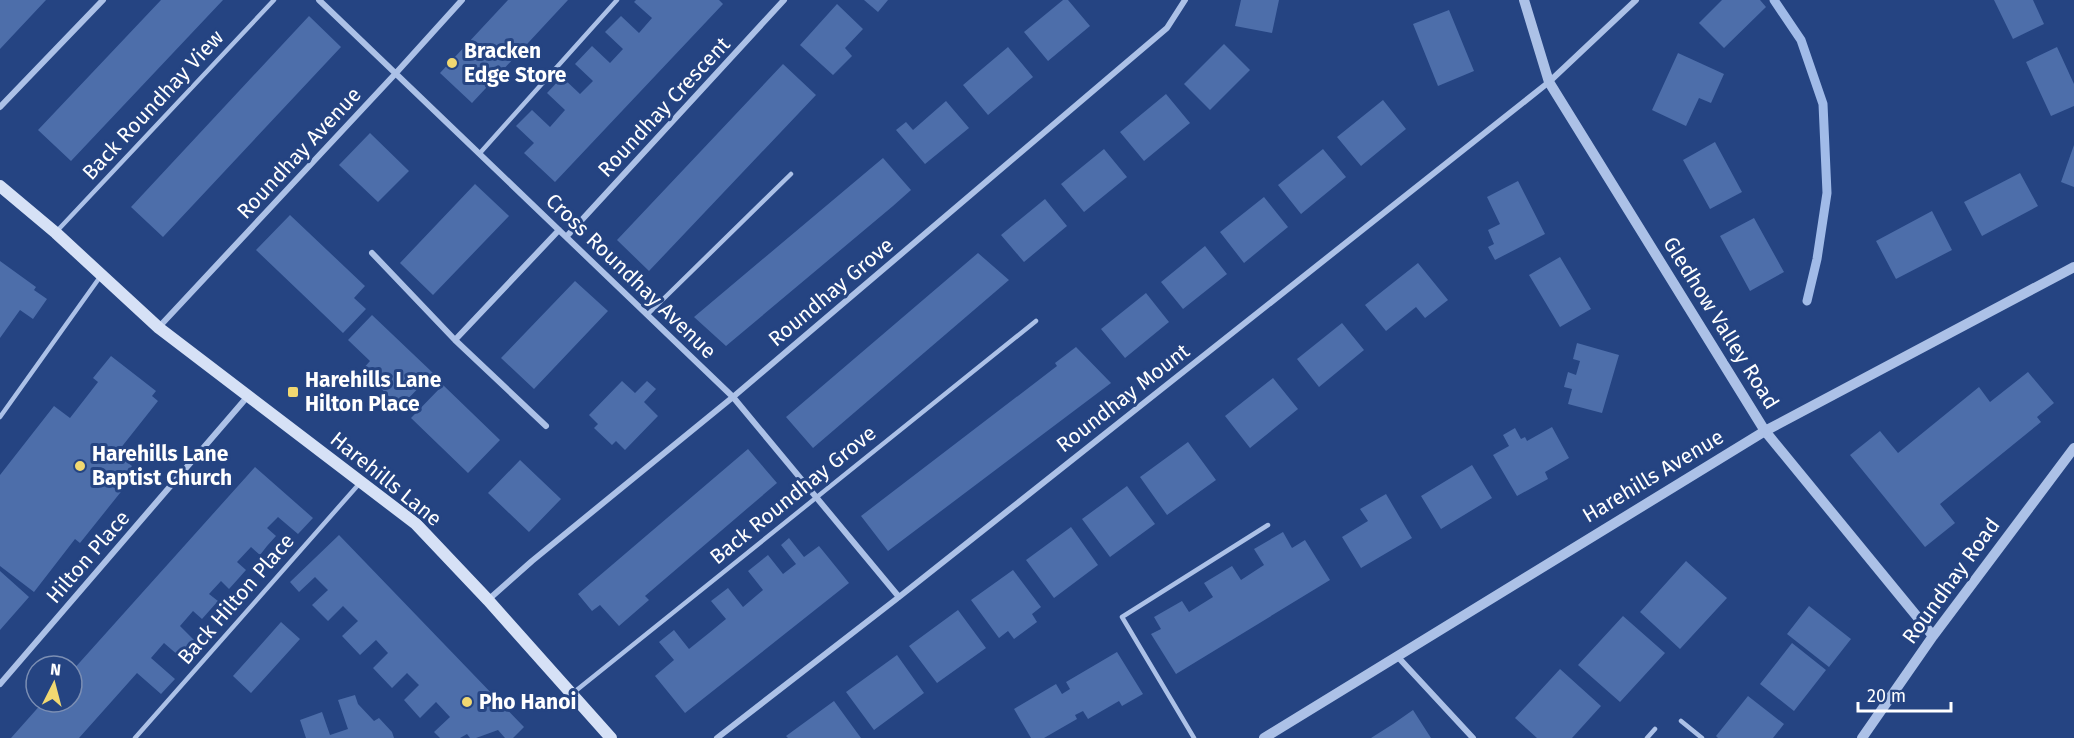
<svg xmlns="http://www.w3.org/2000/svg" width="2074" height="738" font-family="'Fira Sans',sans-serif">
  <rect width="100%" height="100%" fill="#254482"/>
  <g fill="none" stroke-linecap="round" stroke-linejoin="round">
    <path stroke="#a1bbe8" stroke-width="9" d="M1774 0 1801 40 1823 104 1827 193 1817 259 1807 301"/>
  </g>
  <path fill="#4d6eaa" d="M0 0H46L0 49Z
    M161 0H223L71 161 38 130Z
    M508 0H568L472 103 440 73Z
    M636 0H719L723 4 555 182 524 153 534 143 516 126 532 110 550 127 565 110 547 93 562 77 580 94 593 81 575 64 592 46 610 63 623 49 605 32 621 16 639 33 652 18 634 2Z
    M864 0H888L878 12Z
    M1063 0H1068L1090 26 1048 61 1024 32Z
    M1241 0H1279L1272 33 1235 26Z
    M1722 0H1760L1766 7 1724 48 1699 23Z
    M1994 0H2033L2044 24 2013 39Z
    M837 4 863 29 845 48 852 56 833 75 800 45Z
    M1449 10 1474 71 1438 86 1413 24Z
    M309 16 341 47 163 237 131 207Z
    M1224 44 1250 70 1210 110 1184 84Z
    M1008 47 1033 77 988 115 963 85Z
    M2057 47 2074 84V106L2051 116 2026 62Z
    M1678 53 1724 74 1711 103 1699 98 1686 126 1652 110Z
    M783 64 816 95 649 271 617 240Z
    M1166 94 1190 123 1144 161 1120 132Z
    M1383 100 1406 129 1361 166 1337 137Z
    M946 101 969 128 925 164 896 130 906 122 913 130Z
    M370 133 409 171 378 202 339 165Z
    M1715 142 1742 192 1710 209 1683 160Z
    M2074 145V187L2061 182Z
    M1104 149 1127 177 1084 212 1061 184Z
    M1323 149 1346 177 1301 214 1278 185Z
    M883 158 911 190 893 206 726 346 694 317Z
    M2020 173 2038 206 1982 236 1964 202Z
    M1518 181 1545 234 1495 260 1488 247 1494 244 1488 230 1500 224 1487 197Z
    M475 184 509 216 433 295 400 263Z
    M1264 197 1288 227 1244 263 1220 232Z
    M1045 199 1067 226 1024 262 1001 235Z
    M1932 211 1952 250 1896 279 1876 241Z
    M290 215 365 286 354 298 366 309 343 333 256 250Z
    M1754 218 1784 272 1750 291 1720 236Z
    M1205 246 1227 274 1183 309 1161 282Z
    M978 253 1009 280 813 448 786 417Z
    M1560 257 1591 309 1560 327 1529 275Z
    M0 261 36 287 34 290 47 299 33 319 20 310 0 338Z
    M1418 263 1448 300 1425 318 1416 307 1386 331 1365 305Z
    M575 281 608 311 534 389 501 358Z
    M1146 293 1169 322 1125 358 1101 329Z
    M372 315 433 373 400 407 362 370 370 361 348 340Z
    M1342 323 1364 350 1319 387 1297 359Z
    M1577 343 1619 355 1602 413 1568 404 1572 389 1564 387 1568 372 1576 375 1580 361 1573 359Z
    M1076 347 1111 383 888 551 861 516 1057 366 1055 363Z
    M111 356 156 391 152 396 158 401 116 454 132 466 118 484 124 488 80 543 75 539 34 592 0 566V475L54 406 70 418 98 382 93 378Z
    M2028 372 2054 403 2037 417 2041 422 1940 504 1955 523 1925 547 1850 455 1880 431 1898 453 1979 387 1990 402Z
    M1273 378 1298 409 1250 448 1225 416Z
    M622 381 635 393 647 381 656 389 644 402 658 416 625 450 616 441 612 445 594 428 598 424 589 415Z
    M443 385 500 440 468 473 411 418Z
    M1552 427 1569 458 1545 472 1548 479 1517 496 1493 455 1509 446 1503 435 1515 428 1521 439 1525 437 1527 441Z
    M1188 442 1216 480 1167 515 1140 477Z
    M748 449 777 483 645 596 649 600 619 626 600 605 592 611 578 594Z
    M520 460 561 499 529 532 488 493Z
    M1472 465 1492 498 1441 529 1421 496Z
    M255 467 313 518 298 534 278 517 267 528 276 536 267 546 260 555 251 547 237 562 246 570 238 579 229 589 221 581 209 594 218 601 202 619 193 611 180 626 194 640 179 656 164 643 151 658 175 679 161 694 137 673 79 738H11L43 702H72V671Z
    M1127 486 1155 524 1110 557 1082 519Z
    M1386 494 1412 538 1361 568 1342 537 1368 521 1360 509Z
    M1071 527 1098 565 1054 598 1026 560Z
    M1283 532 1292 548 1305 540 1330 580 1176 674 1151 634 1161 629 1154 617 1182 601 1189 612 1213 597 1204 583 1232 566 1241 580 1264 565 1254 549Z
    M339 535 524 727 513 738H505L498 730 476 738H470L467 734 460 738H440L434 732 450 717 436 702 420 718 404 700 419 685 407 673 392 688 373 668 388 653 376 640 360 655 342 636 358 621 343 606 328 621 312 605 328 590 315 577 299 592 290 582Z
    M789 538 804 557 819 546 849 583 685 713 655 676 674 660 659 642 674 630 689 649 709 633 726 619 711 601 728 588 743 607 763 590 748 571 768 555 783 574 796 564 781 545Z
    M1686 561 1727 598 1680 649 1640 612Z
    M1013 570 1041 607 1032 614 1037 622 1014 639 1008 631 999 638 971 600Z
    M0 571 29 597 0 630Z
    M1809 606 1851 639 1829 667 1787 634Z
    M958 610 986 648 937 683 909 646Z
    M1623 616 1665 653 1620 702 1578 665Z
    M281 622 300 639 251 693 233 676Z
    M1792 643 1826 670 1794 711 1760 684Z
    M1117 652 1143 694 1122 706 1119 701 1088 719 1083 711 1075 715 1077 719 1044 738H1031L1014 709 1056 684 1062 694 1070 689 1066 682Z
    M897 655 924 693 874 730 846 692Z
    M1560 669 1601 706 1572 738H1537L1515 718Z
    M355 695 358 704 374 721 379 718 392 732 394 738H306L300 720 322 712 330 735 348 729 338 700Z
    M1748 696 1784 724 1773 738H1718L1716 736Z
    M834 701 861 738H788L786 736Z
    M1413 710 1431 738H1371L1393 724Z"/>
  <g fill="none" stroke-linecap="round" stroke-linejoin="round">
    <path stroke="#acc1e7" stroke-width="4.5" d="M480 153 617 0
      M57 231 274 0
      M648 314 791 174
      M0 417 100 277
      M573 693 1036 321
      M1681 721 1702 738
      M135 738 359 484
      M1194 738 1122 617 1268 525
      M1647 738 1655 729"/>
    <path stroke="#acc1e7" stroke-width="6" d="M319 0 733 397 899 597
      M0 107 103 0
      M567 236 784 0
      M372 253 455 340
      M159 327 396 73 462 0
      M546 426 455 340 559 230
      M488 600 532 561 733 397 1167 28 1185 0
      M1397 656 1473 738
      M0 684 248 396
      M717 738 899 597 1549 82 1636 0"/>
    <path stroke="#acc1e7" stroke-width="10" d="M1524 0 1549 82 1765 431 1933 636
      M1264 738 1765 431 2074 267
      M1862 738 1933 636 2074 448"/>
    <path stroke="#d6e1f6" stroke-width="12" d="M0 186 56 233 159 328 416 524 488 600 611 738"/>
  </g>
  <g fill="#f1d871" stroke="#254482" stroke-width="2">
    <circle cx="452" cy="63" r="6"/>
    <rect x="287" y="386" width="12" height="12" rx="3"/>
    <circle cx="80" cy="466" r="6"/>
    <circle cx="467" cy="702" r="6"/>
  </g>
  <g text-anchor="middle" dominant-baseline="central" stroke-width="6" stroke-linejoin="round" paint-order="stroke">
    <g font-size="21" font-weight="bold" fill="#fff" stroke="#254482" text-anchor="start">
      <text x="464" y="51">Bracken<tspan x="464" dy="24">Edge Store</tspan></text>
      <text x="305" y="380">Harehills Lane<tspan x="305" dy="24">Hilton Place</tspan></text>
      <text x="92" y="454">Harehills Lane<tspan x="92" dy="24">Baptist Church</tspan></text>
      <text x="479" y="702">Pho Hanoi</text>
    </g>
    <g font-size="21" fill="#fff" stroke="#254482">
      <text transform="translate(153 105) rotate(-47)">Back Roundhay View</text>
      <text transform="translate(664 107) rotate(-47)">Roundhay Crescent</text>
      <text transform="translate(299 153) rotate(-47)">Roundhay Avenue</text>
      <text transform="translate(631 276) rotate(44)">Cross Roundhay Avenue</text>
      <text transform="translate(831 292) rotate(-40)">Roundhay Grove</text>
      <text transform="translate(1721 323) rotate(58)">Gledhow Valley Road</text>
      <text transform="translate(1123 398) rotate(-38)">Roundhay Mount</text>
      <text transform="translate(1653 476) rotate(-31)">Harehills Avenue</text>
      <text transform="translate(386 479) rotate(39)">Harehills Lane</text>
      <text transform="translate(793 495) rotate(-39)">Back Roundhay Grove</text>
      <text transform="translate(88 557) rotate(-49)">Hilton Place</text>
      <text transform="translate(1951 581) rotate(-54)">Roundhay Road</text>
      <text transform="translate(236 599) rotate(-49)">Back Hilton Place</text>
    </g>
  </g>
  <g transform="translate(54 684) rotate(6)"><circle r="28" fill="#254482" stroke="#7c8fb4" stroke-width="1.5"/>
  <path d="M0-4.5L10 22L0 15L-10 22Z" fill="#f1d871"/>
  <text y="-9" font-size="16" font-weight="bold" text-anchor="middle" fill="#ffffff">N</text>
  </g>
  <path d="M1858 702v9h93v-9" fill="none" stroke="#ffffff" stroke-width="3"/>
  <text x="1867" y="702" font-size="18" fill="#ffffff" stroke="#254482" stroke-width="4.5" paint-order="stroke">20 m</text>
</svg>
